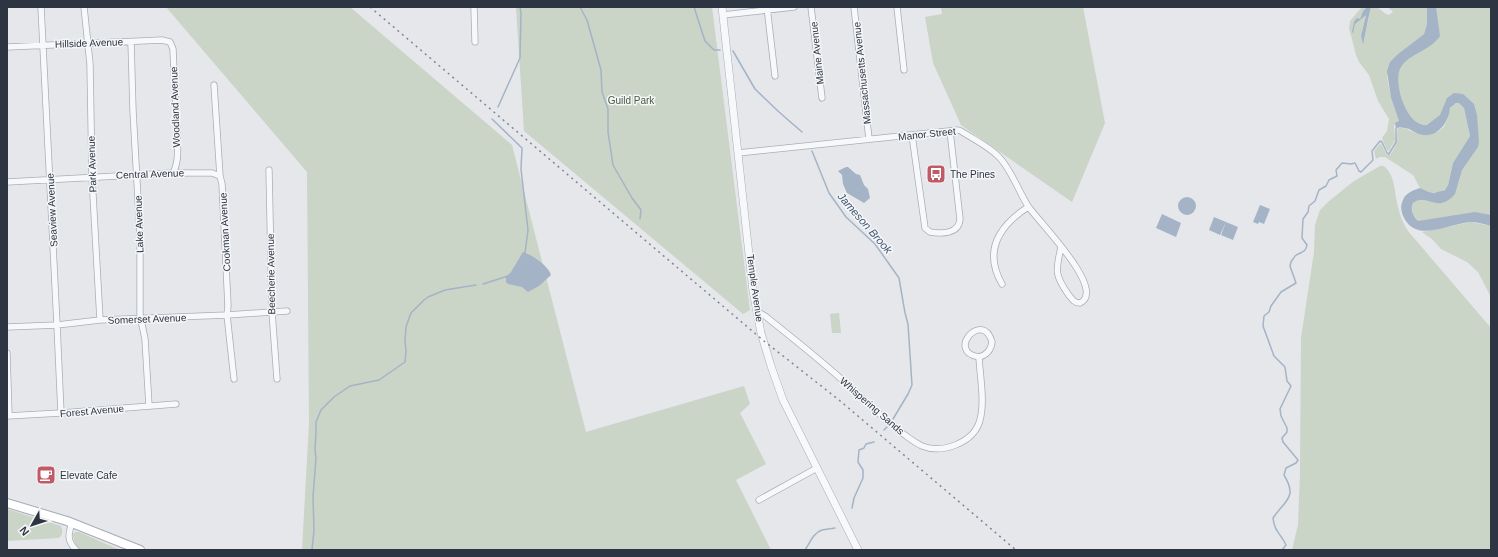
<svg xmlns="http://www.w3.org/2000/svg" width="1498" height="557" font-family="Arial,sans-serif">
  <rect width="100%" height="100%" fill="#e5e7eb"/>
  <path fill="#cad4c7" d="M166 7H350L512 145 586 432 744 386 750 404 740 413 766 464 736 480 771 550H302L309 423 307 172Z
    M516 7H712L750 310 743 314 524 131Z
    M941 7H1083L1105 123 1072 202 961 125 933 63 925 17 942 14Z
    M1362 7H1368L1363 11 1360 19 1366 15 1361 36 1363 45 1371 7C1382 7 1381 13 1389 15L1393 12 1388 7H1427V24L1424 34 1398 54 1387 76 1391 98 1399 121 1394 125 1395 140 1389 151 1387 150 1382 138 1387 131 1389 119 1378 101 1369 75 1359 62 1356 55 1349 28 1350 21Z
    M1433 7H1491V218L1427 225 1413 220 1412 205 1420 195H1449L1476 126 1459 97 1443 116 1422 128 1405 113 1395 75 1402 59 1424 46Z
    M1456 103H1460L1464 108 1470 136 1453 163 1447 188 1438 193 1429 192 1420 188 1413 175 1385 157H1380L1376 159 1374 151 1381 143 1386 154 1390 155C1398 144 1396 139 1398 127 1407 128 1414 133 1422 135 1429 136 1441 132 1445 125 1450 117 1446 110 1456 103Z
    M1380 166H1384C1396 177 1394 192 1398 207 1400 216 1403 224 1408 231L1491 328V550H1292L1298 525 1300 473 1301 338 1314 252 1315 225 1320 210 1328 202 1354 181Z
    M1471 222 1491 226V297L1478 272 1467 262 1441 249 1433 240 1422 232Z
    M839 313 841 333H832L830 314Z
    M7 509 61 526C63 531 63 536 58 538L7 541Z
    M75 532H79L120 550H80C76 545 73 541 73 534Z"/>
  <path fill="#a4b4c6" d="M1367 7H1371L1368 20 1363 45 1361 36 1366 15 1355 24 1353 33 1352 32 1354 22 1357 18 1360 19 1363 11Z
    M1427 7H1436L1440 36C1430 51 1410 53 1401 67 1392 80 1406 128 1427 125L1440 115 1447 98 1454 93 1463 94 1474 104 1477 115 1479 142 1478 147 1462 170 1455 194C1437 215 1427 192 1413 203 1410 209 1413 217 1418 221L1475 212 1491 215V226C1484 224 1477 222 1470 222 1448 224 1417 243 1404 218 1401 212 1400 206 1403 200 1405 193 1414 190 1420 188L1429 192 1434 193 1445 190 1448 185 1453 163 1470 136 1464 108 1459 103H1456L1450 108C1449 121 1439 137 1423 135 1419 135 1415 132 1411 130 1408 128 1403 128 1399 127L1396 129 1395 123 1399 121 1391 98 1387 71 1390 62 1398 54 1424 34 1427 24Z
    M846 167H848L856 174 860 175 864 185 868 189 870 198 864 203 847 193 843 184 842 175 838 171Z
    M1178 206a9 9 0 1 1 18 0a9 9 0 1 1-18 0Z
    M1260 205 1270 209 1264 224 1259 222 1258 224 1253 222Z
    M1162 214 1181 223 1176 237 1156 228Z
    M1214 217 1226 222 1220 235 1209 230Z
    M1226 222 1238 227 1233 240 1221 235Z
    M523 252C532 255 549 266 551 275L539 286 528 292 522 287 508 284 506 282V277L511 272Z"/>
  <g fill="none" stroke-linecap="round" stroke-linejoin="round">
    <path stroke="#a4b4c6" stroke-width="1.5" d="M580 7 587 20 601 70 602 92 608 109V132L613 165 632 198 641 210 640 219
      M694 7 705 41 714 50H720
      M733 51 755 89 779 112 802 132
      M498 107 520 58 521 13 520 7
      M492 119 522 148 521 169 528 230 525 253
      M812 151 829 193 846 217 875 244 899 278 905 313 908 324 912 385 908 394 893 419
      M483 284 508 276
      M884 430 887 427
      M852 508 854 498 863 478V470L858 462 859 450 864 448 866 444 874 442
      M312 550 314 530 313 497 316 458 315 450 316 431V422L321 410 334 397 350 386 379 380 405 362 406 351 405 341 406 327 411 313 424 300 428 297 445 290 476 285
      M805 550C810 543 813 533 822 530 827 529 830 529 835 528
      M1282 550 1286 545C1281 534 1274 531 1273 518 1285 500 1298 498 1284 475L1286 468 1296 463 1298 460 1283 442 1282 438 1287 432V428L1281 416 1280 409 1291 386 1287 381 1285 367 1274 356 1263 326 1264 316 1269 312 1271 306 1281 292 1296 283 1290 266 1291 262C1292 260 1294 258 1295 256 1300 252 1306 253 1307 245L1302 238 1303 219 1308 212 1309 206 1315 201 1319 190 1326 186 1329 180 1337 176 1336 170 1342 163 1351 164 1355 163 1359 171 1361 172 1373 160 1372 151 1380 141 1382 142 1387 153 1389 154 1396 142V129"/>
    <defs>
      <path id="minor" d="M41 7 57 325 61 413
        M84 7 90 64 92 177 100 320
        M474 7 475 42
        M767 7 775 76
        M811 7 822 98
        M854 7 869 139
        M897 7 904 70
        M723 15 794 7
        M131 42 133 111 140 235V315L145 339 149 406
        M7 47 162 40 170 42 173 49C174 76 176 103 177 130 177 144 180 160 173 173
        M214 85 220 176 222 184 228 306 227 315 234 379
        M912 135 925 228 930 232C942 234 959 234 960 219L950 131
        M738 153 958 130 961 131C973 139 988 146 998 156 1010 167 1019 192 1028 206 1036 219 1108 290 1080 303 1074 303 1072 299 1068 294 1054 274 1056 270 1061 247
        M269 170 272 312 277 379
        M7 182 173 173H212L220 176
        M1002 284C983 251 999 226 1028 207
        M757 311 765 316C794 339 823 362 849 386 866 402 882 417 899 431 907 436 913 442 922 446 942 454 974 443 980 420 985 401 980 377 979 357 987 355 991 350 992 342 983 309 945 352 979 357
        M7 327 57 325 100 320 227 315 287 311
        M7 353 9 416
        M7 416 61 413 176 404
        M759 500 817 468
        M72 523C68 534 67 541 76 550"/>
      <path id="tertiary" d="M722 7 753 291 761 333 771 366 783 400 858 550"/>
      <path id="primary" d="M7 503 67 521 140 550"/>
    </defs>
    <use href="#minor" stroke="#aaaeb5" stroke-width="7"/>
    <use href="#tertiary" stroke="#aaaeb5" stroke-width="8"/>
    <use href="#primary" stroke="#a6abb5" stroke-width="10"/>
    <use href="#minor" stroke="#f7f8fa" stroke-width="5.5"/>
    <use href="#tertiary" stroke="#f7f8fa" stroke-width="7"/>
    <use href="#primary" stroke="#fff" stroke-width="8"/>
    <path stroke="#808793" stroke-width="1.5" stroke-dasharray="2 4" stroke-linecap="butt" d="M370 7 764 341 839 400 1016 550"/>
  </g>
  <defs>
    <symbol id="bus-square" viewBox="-11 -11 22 22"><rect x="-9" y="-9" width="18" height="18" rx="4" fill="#c05a66" stroke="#f5f6f8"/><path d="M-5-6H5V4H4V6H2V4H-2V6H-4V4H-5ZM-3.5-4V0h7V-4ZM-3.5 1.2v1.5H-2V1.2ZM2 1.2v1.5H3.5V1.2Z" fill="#fff"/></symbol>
    <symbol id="cafe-square" viewBox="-11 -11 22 22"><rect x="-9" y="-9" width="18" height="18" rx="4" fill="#c05a66" stroke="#f5f6f8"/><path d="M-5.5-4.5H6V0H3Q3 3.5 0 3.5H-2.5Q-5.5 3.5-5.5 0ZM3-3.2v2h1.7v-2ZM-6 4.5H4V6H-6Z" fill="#fff"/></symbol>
  </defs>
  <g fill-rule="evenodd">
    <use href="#bus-square" x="925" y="163" width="22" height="22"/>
    <use href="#cafe-square" x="35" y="464" width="22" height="22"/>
  </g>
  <g text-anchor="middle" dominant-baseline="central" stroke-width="3" stroke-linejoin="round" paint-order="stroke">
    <g font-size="10" fill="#2e3542" stroke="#f5f6f8">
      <text transform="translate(89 43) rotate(-2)">Hillside Avenue</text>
      <text transform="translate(817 53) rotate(-96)">Maine Avenue</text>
      <text transform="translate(862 73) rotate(-96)">Massachusetts Avenue</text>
      <text transform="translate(175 107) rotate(-92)">Woodland Avenue</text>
      <text transform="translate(927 134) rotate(-6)">Manor Street</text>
      <text transform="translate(92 164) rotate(-92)">Park Avenue</text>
      <text transform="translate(150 174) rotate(-2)">Central Avenue</text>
      <text transform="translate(52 210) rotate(-93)">Seaview Avenue</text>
      <text transform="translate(139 224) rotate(-92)">Lake Avenue</text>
      <text transform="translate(225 232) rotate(-93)">Cookman Avenue</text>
      <text transform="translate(271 274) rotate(-91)">Beecherie Avenue</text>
      <text transform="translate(755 288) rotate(82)">Temple Avenue</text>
      <text transform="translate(147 319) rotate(-2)">Somerset Avenue</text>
      <text transform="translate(872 406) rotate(41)">Whispering Sands</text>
      <text transform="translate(92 411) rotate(-5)">Forest Avenue</text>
    </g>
    <g font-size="10" fill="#425c3d" stroke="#f5f6f8">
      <text x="631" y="100">Guild Park</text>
    </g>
    <g font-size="10" fill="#2e3542" stroke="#f5f6f8" text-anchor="start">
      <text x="950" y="174">The Pines</text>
      <text x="60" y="475">Elevate Cafe</text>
    </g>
    <g font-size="11" font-style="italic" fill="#3d5371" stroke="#f5f6f8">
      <text transform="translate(865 223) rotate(49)">Jameson Brook</text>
    </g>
  </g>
  <rect width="1498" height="557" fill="none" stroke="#2e3542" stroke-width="16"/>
  <g transform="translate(32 525) rotate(231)" stroke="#f5f6f8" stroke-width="3" paint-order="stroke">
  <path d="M0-3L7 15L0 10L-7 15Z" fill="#2e3542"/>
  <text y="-6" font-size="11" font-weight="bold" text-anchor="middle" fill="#2e3542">N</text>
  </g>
</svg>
